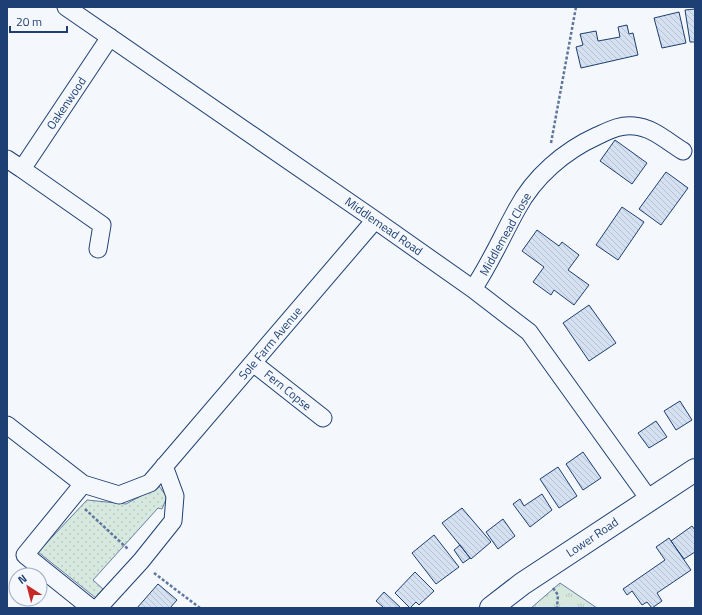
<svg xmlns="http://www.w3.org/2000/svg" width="702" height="615" font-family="'Titillium Web',sans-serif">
  <defs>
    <pattern id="grass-dots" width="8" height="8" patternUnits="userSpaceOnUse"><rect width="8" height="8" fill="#d7e8df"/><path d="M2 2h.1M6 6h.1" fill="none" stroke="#b8c8c3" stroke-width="1.8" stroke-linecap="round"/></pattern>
    <pattern id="park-tufts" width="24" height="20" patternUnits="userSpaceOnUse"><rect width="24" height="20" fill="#d7e8df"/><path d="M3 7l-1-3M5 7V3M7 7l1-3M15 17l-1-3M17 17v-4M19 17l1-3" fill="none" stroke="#b8c8c3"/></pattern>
    <pattern id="building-back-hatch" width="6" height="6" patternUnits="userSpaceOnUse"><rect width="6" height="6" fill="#d5e0f0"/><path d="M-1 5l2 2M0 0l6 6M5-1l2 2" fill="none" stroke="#b6c1d1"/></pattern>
  </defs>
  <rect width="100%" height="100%" fill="#f4f7fb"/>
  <path fill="url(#grass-dots)" stroke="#687fa3" d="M159 486 167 497 162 509 158 508 93 580 103 589 96 598 38 552 87 500 126 504Z"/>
  <path fill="url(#park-tufts)" stroke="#687fa3" d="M560 583 597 608H531Z"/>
  <path fill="url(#building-back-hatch)" stroke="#1d3f73" d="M695 9V42H690L685 10Z
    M679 12 686 43 662 48 654 18Z
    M627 25 629 34 633 33 638 55 581 68 576 47 583 45 580 34 596 31 598 41 620 37 618 27Z
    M615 140 647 163 632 184 600 161Z
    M666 172 688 188 661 225 639 209Z
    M622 207 644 222 618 260 596 245Z
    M537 230 559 246 562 242 579 255 568 270 589 285 574 305 554 290 551 295 533 282 544 267 522 251Z
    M589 305 616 343 589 361 563 323Z
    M680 401 692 420 676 430 664 411Z
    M656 421 667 437 649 448 638 433Z
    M583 452 601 478 583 490 566 464Z
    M558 467 577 496 559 508 540 479Z
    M542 494 552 510 530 527 513 504 520 499 524 506Z
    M462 508 491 542 471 559 442 523Z
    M503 519 515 536 498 549 486 532Z
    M692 526 695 530V552L684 559 671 541Z
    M434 535 459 567 436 584 412 553Z
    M669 538 691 570 657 593 662 601 652 608 647 602 642 605 632 591 627 595 623 589 665 560 656 547Z
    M460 545 470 558 463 563 454 550Z
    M415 572 434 591 419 605 416 602 410 608 395 593Z
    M158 584 177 600 170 608H137Z
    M384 592 401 608H382L383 607 376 601Z"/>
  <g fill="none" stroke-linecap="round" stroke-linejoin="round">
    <defs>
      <path id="street" d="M66 7 375 220 473 289 529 332 649 499
        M7 159 22 169 110 37
        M22 169 102 225 98 249
        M473 289C490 264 502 236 517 209 534 177 564 151 597 136 608 131 621 124 634 126 652 127 668 142 683 151
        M253 363 323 418
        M7 425 83 484 119 495 150 483 375 220
        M83 484 25 555 91 608
        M98 608 141 561 173 521 175 496 164 466"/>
      <path id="secondary" d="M491 608 522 584 695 470"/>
    </defs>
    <use href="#street" stroke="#1d3f73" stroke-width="19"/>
    <use href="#secondary" stroke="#1d3f73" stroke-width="24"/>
    <path stroke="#5e769c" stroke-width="2.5" stroke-dasharray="3 2" stroke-linecap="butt" d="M551 143 576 7
      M85 509 128 549
      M154 573 200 608
      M553 588 558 595 557 608"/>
    <use href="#street" stroke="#f4f7fb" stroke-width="17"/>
    <use href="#secondary" stroke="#f4f7fb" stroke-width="22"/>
  </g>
  <g text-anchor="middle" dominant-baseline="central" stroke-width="3" stroke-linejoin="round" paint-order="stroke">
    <g font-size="12" fill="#1d3f73" stroke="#f4f7fb">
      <text transform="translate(66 103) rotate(-56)">Oakenwood</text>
      <text transform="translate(384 226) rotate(35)">Middlemead Road</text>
      <text transform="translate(505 234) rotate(-61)">Middlemead Close</text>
      <text transform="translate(270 343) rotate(-50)">Sole Farm Avenue</text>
      <text transform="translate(288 390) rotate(39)">Fern Copse</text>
      <text transform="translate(592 537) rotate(-34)">Lower Road</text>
    </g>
  </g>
  <rect width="702" height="615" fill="none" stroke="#1d3f73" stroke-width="16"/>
  <g transform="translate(28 587) rotate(324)"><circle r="19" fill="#f4f7fb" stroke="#9eadc5"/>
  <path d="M0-3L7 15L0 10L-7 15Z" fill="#c62828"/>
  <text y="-6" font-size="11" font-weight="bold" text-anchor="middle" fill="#1d3f73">N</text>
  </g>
  <path d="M10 26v6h57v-6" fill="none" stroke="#1d3f73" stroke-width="2"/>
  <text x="16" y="26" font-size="12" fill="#1d3f73" stroke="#f4f7fb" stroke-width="3" paint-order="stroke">20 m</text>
</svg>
